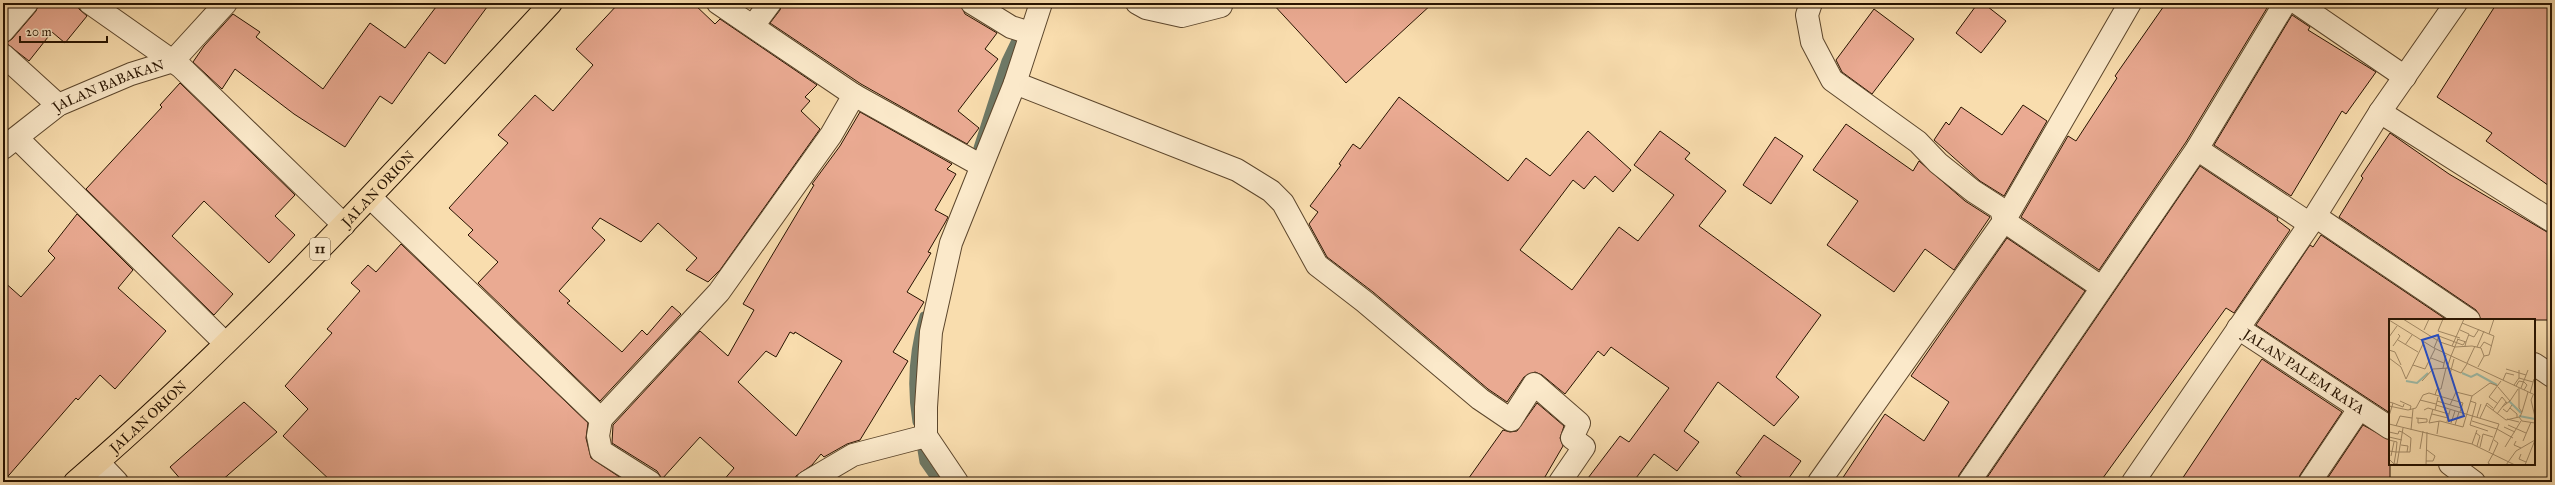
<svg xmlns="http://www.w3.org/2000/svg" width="2555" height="485" font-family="'IM FELL Great Primer',serif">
  <rect width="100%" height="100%" fill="#f9ddae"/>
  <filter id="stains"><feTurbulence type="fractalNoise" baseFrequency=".005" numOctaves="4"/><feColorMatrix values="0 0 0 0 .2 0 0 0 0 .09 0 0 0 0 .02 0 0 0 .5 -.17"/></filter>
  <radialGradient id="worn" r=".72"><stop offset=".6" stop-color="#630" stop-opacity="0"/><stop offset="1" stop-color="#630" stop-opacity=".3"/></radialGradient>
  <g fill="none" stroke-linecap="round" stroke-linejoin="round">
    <path stroke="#6e7865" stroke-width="9" d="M978 148 1006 61 1021 30
      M917 422C911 387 914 349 924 316
      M920 438 924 462 938 482"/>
  </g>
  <path fill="#eaaa92" stroke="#271300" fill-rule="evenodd" d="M39 3H78L79 9 87 16 65 43 52 32 29 61 6 43 12 39 36 11Z
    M439 3H490L445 64 429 52 392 104 380 96 345 147 294 114 235 69 222 89 193 62 204 46 233 14 260 32 256 37 323 89 370 23 405 48Z
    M619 3H693L715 24 720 19 817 85 805 97 810 101 801 111 820 129 720 270 708 282 686 270 697 258 658 223 641 242 600 218 592 228 605 240 559 291 570 301 567 303 622 352 642 330 647 335 672 306 681 314 600 401 478 283 498 262 468 235 473 230 449 208 508 143 498 135 535 95 553 111 593 65 576 49Z
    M782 3H960L965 14 997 33 985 49 998 59 958 111 979 128 967 144 861 84 770 23 780 10Z
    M1272 3H1433L1346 83Z
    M1978 3H1983L2006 21 1981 53 1956 33Z
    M2166 3H2270L2186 142 2099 270 2021 217 2068 136 2076 141 2117 78 2115 76Z
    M2497 3H2552V188L2486 141 2492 133 2437 97Z
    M1874 9 1914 39 1872 94 1842 72 1836 60Z
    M2292 15 2310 27 2308 30 2376 72 2346 114 2342 111 2291 196 2214 145Z
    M180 83 295 195 275 216 295 235 269 263 204 201 172 236 233 294 214 315 86 189 162 107 160 105Z
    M1399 97 1508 181 1526 158 1550 176 1588 131 1631 170 1613 192 1595 176 1584 189 1573 180 1520 250 1572 290 1619 227 1638 241 1674 195 1634 165 1660 131 1690 153 1685 159 1726 191 1699 226 1821 315 1776 377 1799 397 1774 426 1718 382 1684 431 1699 442 1677 471 1654 454 1633 482H1585L1620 436 1629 442 1669 388 1611 347 1604 356 1598 351 1565 394 1542 375 1535 372 1524 377 1507 402 1488 389 1373 292 1327 257 1309 224 1318 212 1310 206 1341 165 1339 164 1353 144 1360 149Z
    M2023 105 2047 121 2004 196 1980 181 1934 140 1946 122 1949 125 1961 107 2002 135Z
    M860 112 952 164 947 169 956 174 935 210 948 217 946 221 928 252 931 253 907 292 924 302 893 352 908 361 860 440 847 444 824 457 821 454 812 465 796 476 795 482H722L734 468 700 437 662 479 657 471 612 443 613 425 700 331 728 356 754 310 743 304 814 185 812 184 840 146ZM790 332 794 334 795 332 842 361 796 436 738 382 766 351 776 357Z
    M1846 124 1913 171 1919 161 1965 201 1990 217 1954 270 1925 249 1894 292 1827 245 1858 201 1813 170Z
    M2390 133 2449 174 2552 235V320H2481L2476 310 2339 217 2363 178 2361 176Z
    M1775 137 1803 156 1771 204 1743 185Z
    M2200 166 2278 218 2277 220 2290 230 2234 313 2226 308 2100 482H1984Z
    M77 214 133 270 118 288 166 331 115 389 100 375 78 400 76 398 3 482V281L21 297 55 258 48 251Z
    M2321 235 2447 320H2390V413L2256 325 2310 245 2313 247Z
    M2007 238 2085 291 1959 475 1957 482H1840L1885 414 1924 441 1949 402 1911 376Z
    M401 244 588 423 586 438 591 458 627 482H332L283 436 308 409 285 386 332 333 327 329 360 291 351 283 368 265 376 272Z
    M2262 359 2342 412 2300 475 2298 482H2180Z
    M244 402 277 432 220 482H183L170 467Z
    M1537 403 1564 426 1560 438 1563 446 1542 482H1466L1503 430 1510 432 1517 431Z
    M2363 425 2390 440V482H2325Z
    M1764 435 1801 461 1786 482H1748L1736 473Z"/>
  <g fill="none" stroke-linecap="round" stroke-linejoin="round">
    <defs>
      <g id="minor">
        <path d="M90 3 181 67 344 225"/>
        <path d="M718 3 854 95 980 165"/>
        <path d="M972 3 1011 27 1030 33"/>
        <path d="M1137 3 1146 8 1182 16 1221 6"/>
        <path d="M1811 3 1807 15 1812 42 1832 80 1918 142 1938 163 1973 191 2001 209 2004 221 2101 287"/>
        <path d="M2297 3 2405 77"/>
        <path d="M753 26 770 3"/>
        <path d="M3 31 27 3"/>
        <path d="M3 55 58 105"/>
        <path d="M1015 83 1237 170 1271 191 1283 203 1317 265 1365 302 1480 399 1511 420 1534 384 1579 423 1572 438 1584 447 1560 482"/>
        <path d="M2380 112 2552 221"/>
        <path d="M17 138 225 343"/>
        <path id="s1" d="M3 148 58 105 131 74 173 61 226 3"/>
        <path d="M2197 149 2310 224"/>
        <path d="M371 198 601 419 598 436 601 451 650 482"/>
        <path d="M2315 216 2469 320"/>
        <path id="s2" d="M2238 328 2390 428"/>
        <path d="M2534 364 2552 376"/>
        <path d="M601 419 719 292 831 135 854 95"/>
        <path d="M98 462 117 482"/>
        <path d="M2450 464 2474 482"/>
        <path d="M807 482 853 455 926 436"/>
        <path d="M957 482 926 436V407L931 332 951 243 1015 83 1041 3"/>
        <path d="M1819 482 2004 221 2130 3"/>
        <path d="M1969 482 2197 149 2285 3"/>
        <path d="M2133 482 2310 224 2380 112 2456 3"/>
        <path d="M2310 482 2359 409"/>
      </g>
      <g id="trunk">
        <path id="s3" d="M75 482C246 335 398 168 551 3"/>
      </g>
    </defs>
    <use href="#minor" stroke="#5c462c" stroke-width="24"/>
    <use href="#trunk" stroke="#271300" stroke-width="24"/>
    <use href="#minor" stroke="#fbe9ca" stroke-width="22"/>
    <use href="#trunk" stroke="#f9ddae" stroke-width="22"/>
  </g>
  <g text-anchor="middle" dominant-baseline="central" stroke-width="3" stroke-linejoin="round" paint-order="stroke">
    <rect fill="#fbe9ca" stroke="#67533d" stroke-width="1" x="310" y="238" width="20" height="22" rx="3"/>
    <g font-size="13" font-weight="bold" fill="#271300">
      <text x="320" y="249">11</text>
    </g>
    <g font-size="14" fill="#271300" stroke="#fbe9ca">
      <text stroke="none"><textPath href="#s1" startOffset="124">JALAN BABAKAN</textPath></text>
      <text stroke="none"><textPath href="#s3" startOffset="422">JALAN ORION</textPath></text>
      <text stroke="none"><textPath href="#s2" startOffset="79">JALAN PALEM RAYA</textPath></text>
      <text stroke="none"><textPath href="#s3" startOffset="98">JALAN ORION</textPath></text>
    </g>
  </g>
  <g transform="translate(2389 319)">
    <rect width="146" height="146" fill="#f9ddae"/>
    <path fill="none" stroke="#9ebca9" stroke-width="2" d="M73 54 82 58 88 55 108 66M17 62 28 64 39 54M120 82 132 94M130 97 146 100"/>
    <path fill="none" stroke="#a58c68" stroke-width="1" d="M14 0 51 23 66 28 83 27 92 29 95 37 89 48M0 1 45 29 146 76M73 4 105 17 100 36 95 37M35 11 40 0M71 11 80 15 77 23M49 12 71 19M49 12 54 0M100 15 105 0M47 16 74 26 76 23M80 16 85 18 90 10M0 18 8 7M68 20 77 23 76 27M9 21 29 33M16 26 23 16M4 27 11 17 9 15M63 27 75 0M88 28 95 12M45 29 50 17M91 29 95 23 103 27M0 31 6 33 12 46M62 37 69 20M0 39 12 48 17 60M42 39 55 44M78 44 86 27M24 46 36 50 46 30M54 49 57 36M58 49 62 37M117 50 137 56M61 55 65 40M130 59 144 63M17 60 35 23M114 61 117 54 125 56M33 62 44 50 60 49 72 54 78 45M125 66 130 59V51M127 67 130 62 135 63 138 66 135 71M109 68 121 82M130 69V89L133 93 131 98M132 69 139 51M141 74 145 60M46 76 48 70H52L57 49M144 76 142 81 146 98M31 81 47 85M11 82 22 87 21 91M48 82 72 89M81 82 87 84 81 106 99 112M0 83 4 84 0 97M4 84 14 88 15 85M108 84 100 78 112 62M47 86 110 105 100 132M61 86 67 73 83 77M97 86 117 101 130 98 133 102 146 104M0 87 19 91 27 89M113 88 121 82 129 70M27 89 34 76 40 74 74 84 71 93M121 89 128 95V98M44 90 40 104 51 102 74 108 83 77 101 64 109 67M114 90 118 93 123 86M35 91 39 89 60 95M46 91 49 78M104 91 113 78 118 84M133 93 139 73M43 95 59 99M108 95 117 83M88 98 92 85M27 99 38 100V103L29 104V99M91 99 98 84 104 89M118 100 130 103M83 102 108 110 124 119M58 103 61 91M62 104 66 92M0 105 83 125 126 146M66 106 70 93M119 106 137 114M7 107 11 97 23 99M115 108 126 113M22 111 24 90M0 113 9 115 10 112 13 113M13 113 22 119 21 133H18M87 114 91 117 88 127M48 115 50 102M0 118 13 121M0 121 8 123 7 133H18L19 127 12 126M127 122 125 126 132 129M134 122 142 103M83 125 88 111M91 128 94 115 104 118M116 128 132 102M31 130 34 112M0 132 7 133 5 145 0 140M104 135 109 124 105 121M132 135 130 140 137 143M2 137 5 123M37 142H44L46 137 38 131M5 145H8L14 109M37 146 38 113M102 146 99 144 104 135M117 146 127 132 146 121M136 146 146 121"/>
    <path fill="#1d4ed8" fill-opacity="0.15" stroke="#1d4ed8" stroke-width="2" d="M49 16 75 97 60 102 33 21Z"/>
    <rect width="146" height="146" fill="none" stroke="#271300" stroke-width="2"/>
  </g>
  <rect width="2555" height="485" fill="none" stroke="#f9ddae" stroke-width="16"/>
  <rect x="4" y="4" width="2547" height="477" fill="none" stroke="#271300" stroke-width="2"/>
  <rect x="8" y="8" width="2539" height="469" fill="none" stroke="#271300"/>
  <path d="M20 36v6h87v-6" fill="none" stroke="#271300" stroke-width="2"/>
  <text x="26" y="36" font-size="12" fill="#271300" stroke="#fbe9ca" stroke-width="3" paint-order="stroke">20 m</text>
  <rect width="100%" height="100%" filter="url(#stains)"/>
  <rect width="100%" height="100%" fill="url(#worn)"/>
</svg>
